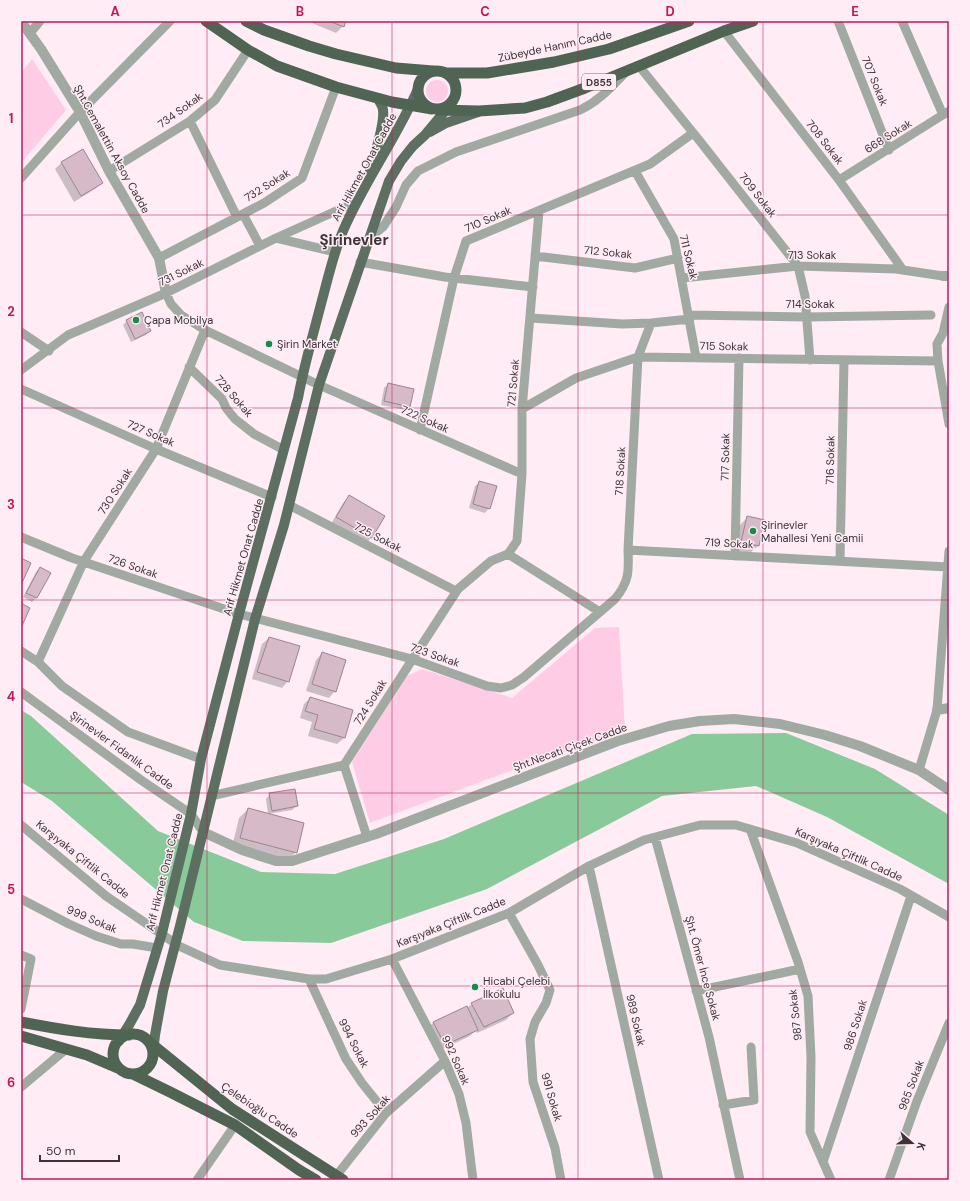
<svg xmlns="http://www.w3.org/2000/svg" width="970" height="1201" font-family="'DM Sans',sans-serif">
  <rect width="100%" height="100%" fill="#ffecf5"/>
  <path fill="#fecce5" d="M32 59 66 110 21 163V73Z
    M426 91a11 11 0 1 1 22 0a11 11 0 1 1-22 0Z
    M619 627 625 731 513 770 370 823 352 762 407 676 422 669 512 698 595 628Z"/>
  <path fill="#89ca9a" d="M21 710 31 716 158 831 261 872 335 874 444 839 692 734 786 733 875 769 949 815V884L827 817 756 786 662 796 487 889 331 943 243 941 194 922 52 801 21 782Z"/>
  <path fill="#0003" fill-rule="evenodd" d="M313 21H345L343 26 336 33 312 23Z
    M83 150 102 183 95 189 74 202 55 169 61 163Z
    M127 321 150 331 146 335 131 342 123 325Z
    M388 384 409 406 405 410 381 405 384 388Z
    M480 482 489 508 485 513 469 508 475 486Z
    M349 497 372 537 365 544 331 524 343 503Z
    M748 517 758 546 749 554 733 551 739 526ZM737 540 753 544V546L736 542Z
    M40 568 49 573 36 598 32 602 23 597 36 572Z
    M269 638 288 681 282 688 252 679 262 644Z
    M322 653 335 691 329 698 306 691 316 660Z
    M310 698 352 710 344 738 337 744 308 736 312 722 300 718 304 704Z
    M270 794 297 806 292 810 268 814 266 799Z
    M248 809 296 852 287 861 232 847 239 818Z
    M472 1004 513 1013 506 1020 477 1033 476 1030 470 1036 438 1051 427 1029 434 1022 467 1008Z"/>
  <path fill="#d7bac8" stroke="#9e8390" d="M329 21H346L344 27Z
    M83 149 103 183 81 196 61 162Z
    M142 312 151 331 135 339 126 320Z
    M388 383 414 389 410 407 384 401Z
    M479 481 497 486 490 509 473 504Z
    M349 495 385 516 372 538 336 517Z
    M747 516 765 520 759 546 741 542Z
    M21 558 31 563 21 585Z
    M40 567 51 573 37 598 26 593Z
    M21 603 30 608 21 628Z
    M269 637 300 646 289 682 257 672Z
    M322 652 346 660 336 692 312 684Z
    M310 697 353 710 345 738 314 729 318 715 305 711Z
    M295 789 298 806 272 811 269 793Z
    M248 808 304 823 297 853 240 838Z
    M503 988 514 1013 484 1027 471 1003Z
    M467 1006 478 1030 445 1045 433 1022Z"/>
  <g fill="none" stroke-linecap="round" stroke-linejoin="round">
    <path stroke="#a0aaa2" stroke-width="9" d="M838 21 889 150
      M902 21 943 115
      M724 31 839 180 903 270
      M30 33 40 21
      M639 66 699 140 798 266 805 296 810 360
      M190 121 237 217
      M109 171 190 121 215 100 248 50
      M635 171 674 239 696 357
      M21 178 80 112 170 21
      M839 180 949 111
      M243 214 260 246
      M276 238 335 252
      M368 239 383 227 396 207 406 185 418 171 456 152 580 110C599 101 611 87 625 73
      M535 256 635 268 678 258
      M159 258 264 203 302 178 336 87
      M360 262 445 277 533 287
      M682 278 798 266 896 269 943 276
      M166 293 171 304 181 315 205 330 319 385 522 474
      M949 307 943 333 937 344 938 361 949 424
      M689 315 807 317 931 315
      M531 318 622 324 651 323 690 319
      M21 332 49 351
      M189 367 222 399 226 408 235 419 254 434 284 450
      M21 370 68 335 166 293 276 238 356 202
      M21 389 156 449 272 497
      M522 409 576 378 638 357 938 361
      M420 430 454 278 466 241 650 164 693 133
      M289 505 456 591
      M21 537 72 558 239 614 412 659 487 686 501 688 512 685 524 677 615 599C629 582 629 572 628 550L638 357 651 323
      M628 550 948 567
      M508 554 517 541 522 474V409L539 211
      M508 554 600 612
      M735 556 739 358
      M840 561 844 361
      M21 651 38 662 62 686 128 732 201 759
      M38 662 84 561 156 449 205 330
      M21 692 141 780 191 814 203 832
      M344 765 367 837
      M919 770 937 710 949 551
      M211 796 344 765 458 589 491 561 508 554
      M21 825 106 896 179 946 220 965 309 979H326L392 959 509 913 589 866 644 840 700 825H736L797 843 900 889 949 917
      M750 829 798 962 808 996 811 1057 810 1132 831 1180
      M655 837 709 1037 740 1180
      M589 866 659 1180
      M21 899 69 924 96 936 121 944H133L157 948
      M509 913 538 965 550 990 546 1003 535 1022 530 1039 533 1082 555 1148 561 1180
      M21 955 31 959 21 1009
      M392 959 445 1061 459 1094 466 1123 473 1180
      M309 979 346 1059 362 1083 386 1113
      M696 991 800 969
      M21 1087 65 1050
      M723 1105 754 1100 751 1047
      M823 1162 911 896
      M336 1176 386 1113 445 1061
      M197 1180 235 1125
      M889 1180 917 1101 949 1023"/>
    <path stroke="#a0aaa2" stroke-width="10" d="M21 24 25 27 41 49 80 112 109 171 159 258 166 293
      M943 276H949
      M937 710 949 708
      M203 832 242 850 276 861H292L376 834 618 741 669 726 700 721 734 719 780 724 825 735 860 746 919 770 949 790"/>
    <path stroke="#5c6f60" stroke-width="10" d="M430 132 446 123 478 112
      M370 171C374 156 385 125 383 110 383 106 379 102 378 98
      M119 1041 129 1025 140 1005 162 933 191 814 201 759 239 614 298 398C304 366 313 335 321 304 328 279 333 254 343 231 364 182 396 139 418 89
      M153 1053 155 1035 163 991 180 926 255 619 284 525 319 385 389 181 401 161 413 146 425 135 450 105"/>
    <path stroke="#506454" stroke-width="11" d="M206 21 248 50 277 66 336 87 392 102 432 109
      M246 21 264 30 309 46 336 54 396 68 433 71
      M418 90a19 19 0 1 1 38 0a19 19 0 1 1-38 0Z
      M446 73H487L554 62 609 49 689 21
      M438 110 479 111 525 108 547 102 585 88 724 31 753 21
      M21 1022C57 1029 92 1035 129 1035
      M113 1054a20 20 0 1 1 40 0a20 20 0 1 1-40 0Z
      M21 1036 87 1055 120 1069
      M148 1041 232 1109 343 1180
      M133 1074 170 1092 235 1125 299 1170 316 1180"/>
  </g>
  <path fill="none" stroke="#c2185b" stroke-width="1" stroke-opacity="0.55" d="M207 21V1180M392 21V1180M578 21V1180M763 21V1180M21 215H949M21 408H949M21 600H949M21 793H949M21 986H949"/>
  <g fill="#138d48" stroke="#ffecf5" stroke-width="1.5">
    <circle cx="136" cy="320" r="4"/>
    <circle cx="269" cy="344" r="4"/>
    <circle cx="753" cy="531" r="4"/>
    <circle cx="475" cy="987" r="4"/>
  </g>
  <g text-anchor="middle" dominant-baseline="central" stroke-width="3" stroke-linejoin="round" paint-order="stroke">
    <rect fill="#ffecf5" stroke="#776a70" stroke-width="1" x="582" y="74" width="34" height="16" rx="3"/>
    <g font-size="10" font-weight="bold" fill="#3d3237">
      <text x="599" y="82">D855</text>
    </g>
    <g font-size="11" fill="#3d3237" stroke="#ffecf5">
      <text transform="translate(555 46) rotate(-12)">Zübeyde Hanım Cadde</text>
      <text transform="translate(875 81) rotate(68)">707 Sokak</text>
      <text transform="translate(180 110) rotate(-36)">734 Sokak</text>
      <text transform="translate(888 136) rotate(-32)">668 Sokak</text>
      <text transform="translate(825 142) rotate(52)">708 Sokak</text>
      <text transform="translate(112 149) rotate(61)">Şht.Cemalettin Aksoy Cadde</text>
      <text transform="translate(364 167) rotate(-61)">Arif Hikmet Onat Cadde</text>
      <text transform="translate(267 185) rotate(-32)">732 Sokak</text>
      <text transform="translate(758 195) rotate(52)">709 Sokak</text>
      <text transform="translate(488 219) rotate(-23)">710 Sokak</text>
      <text transform="translate(608 252) rotate(6)">712 Sokak</text>
      <text x="812" y="255">713 Sokak</text>
      <text transform="translate(689 257) rotate(76)">711 Sokak</text>
      <text transform="translate(181 272) rotate(-26)">731 Sokak</text>
      <text x="810" y="304">714 Sokak</text>
      <text transform="translate(724 346) rotate(1)">715 Sokak</text>
      <text transform="translate(513 383) rotate(-85)">721 Sokak</text>
      <text transform="translate(234 396) rotate(49)">728 Sokak</text>
      <text transform="translate(425 419) rotate(24)">722 Sokak</text>
      <text transform="translate(151 433) rotate(23)">727 Sokak</text>
      <text transform="translate(725 457) rotate(-89)">717 Sokak</text>
      <text transform="translate(830 460) rotate(-89)">716 Sokak</text>
      <text transform="translate(620 471) rotate(-87)">718 Sokak</text>
      <text transform="translate(115 491) rotate(-57)">730 Sokak</text>
      <text transform="translate(378 537) rotate(27)">725 Sokak</text>
      <text transform="translate(729 543) rotate(3)">719 Sokak</text>
      <text transform="translate(243 557) rotate(-74)">Arif Hikmet Onat Cadde</text>
      <text transform="translate(133 566) rotate(19)">726 Sokak</text>
      <text transform="translate(435 655) rotate(19)">723 Sokak</text>
      <text transform="translate(370 702) rotate(-58)">724 Sokak</text>
      <text transform="translate(570 747) rotate(-20)">Şht.Necati Çiçek Cadde</text>
      <text transform="translate(122 750) rotate(36)">Şirinevler Fidanlık Cadde</text>
      <text transform="translate(849 854) rotate(24)">Karşıyaka Çiftlik Cadde</text>
      <text transform="translate(83 859) rotate(39)">Karşıyaka Çiftlik Cadde</text>
      <text transform="translate(164 872) rotate(-76)">Arif Hikmet Onat Cadde</text>
      <text transform="translate(92 919) rotate(23)">999 Sokak</text>
      <text transform="translate(451 922) rotate(-22)">Karşıyaka Çiftlik Cadde</text>
      <text transform="translate(703 968) rotate(75)">Şht. Ömer İnce Sokak</text>
      <text transform="translate(795 1015) rotate(-96)">987 Sokak</text>
      <text transform="translate(636 1020) rotate(77)">989 Sokak</text>
      <text transform="translate(855 1025) rotate(-72)">986 Sokak</text>
      <text transform="translate(354 1043) rotate(63)">994 Sokak</text>
      <text transform="translate(456 1060) rotate(66)">992 Sokak</text>
      <text transform="translate(911 1085) rotate(-69)">985 Sokak</text>
      <text transform="translate(552 1097) rotate(74)">991 Sokak</text>
      <text transform="translate(260 1110) rotate(34)">Çelebioğlu Cadde</text>
      <text transform="translate(370 1116) rotate(-48)">993 Sokak</text>
    </g>
    <g font-size="11" fill="#3d3237" stroke="#ffecf5" text-anchor="start">
      <text x="144" y="320">Çapa Mobilya</text>
      <text x="277" y="344">Şirin Market</text>
      <text x="761" y="525">Şirinevler<tspan x="761" dy="13">Mahallesi Yeni Camii</tspan></text>
      <text x="483" y="981">Hicabi Çelebi<tspan x="483" dy="13">İlkokulu</tspan></text>
    </g>
    <g font-size="15" font-weight="bold" fill="#3d3237" stroke="#ffecf5">
      <text x="354" y="240">Şirinevler</text>
    </g>
  </g>
  <rect width="970" height="1201" fill="none" stroke="#ffecf5" stroke-width="44"/>
  <g transform="translate(912 1143) rotate(110)" stroke="#ffecf5" stroke-width="3" paint-order="stroke">
  <path d="M0-3L7 15L0 10L-7 15Z" fill="#3d3237"/>
  <text y="-6" font-size="11" font-weight="bold" text-anchor="middle" fill="#3d3237">K</text>
  </g>
  <path d="M40 1155v6h79v-6" fill="none" stroke="#3d3237" stroke-width="2"/>
  <text x="46" y="1155" font-size="12" fill="#3d3237" stroke="#ffecf5" stroke-width="3" paint-order="stroke">50 m</text>
  <rect x="22" y="22" width="926" height="1157" fill="none" stroke="#c2185b" stroke-width="1.5"/>
  <g font-size="13" text-anchor="middle" font-weight="bold" fill="#c2185b">
    <text x="115" y="16">A</text>
    <text x="300" y="16">B</text>
    <text x="485" y="16">C</text>
    <text x="670" y="16">D</text>
    <text x="855" y="16">E</text>
    <text x="11" y="123">1</text>
    <text x="11" y="316">2</text>
    <text x="11" y="509">3</text>
    <text x="11" y="701">4</text>
    <text x="11" y="894">5</text>
    <text x="11" y="1087">6</text>
  </g>
</svg>
